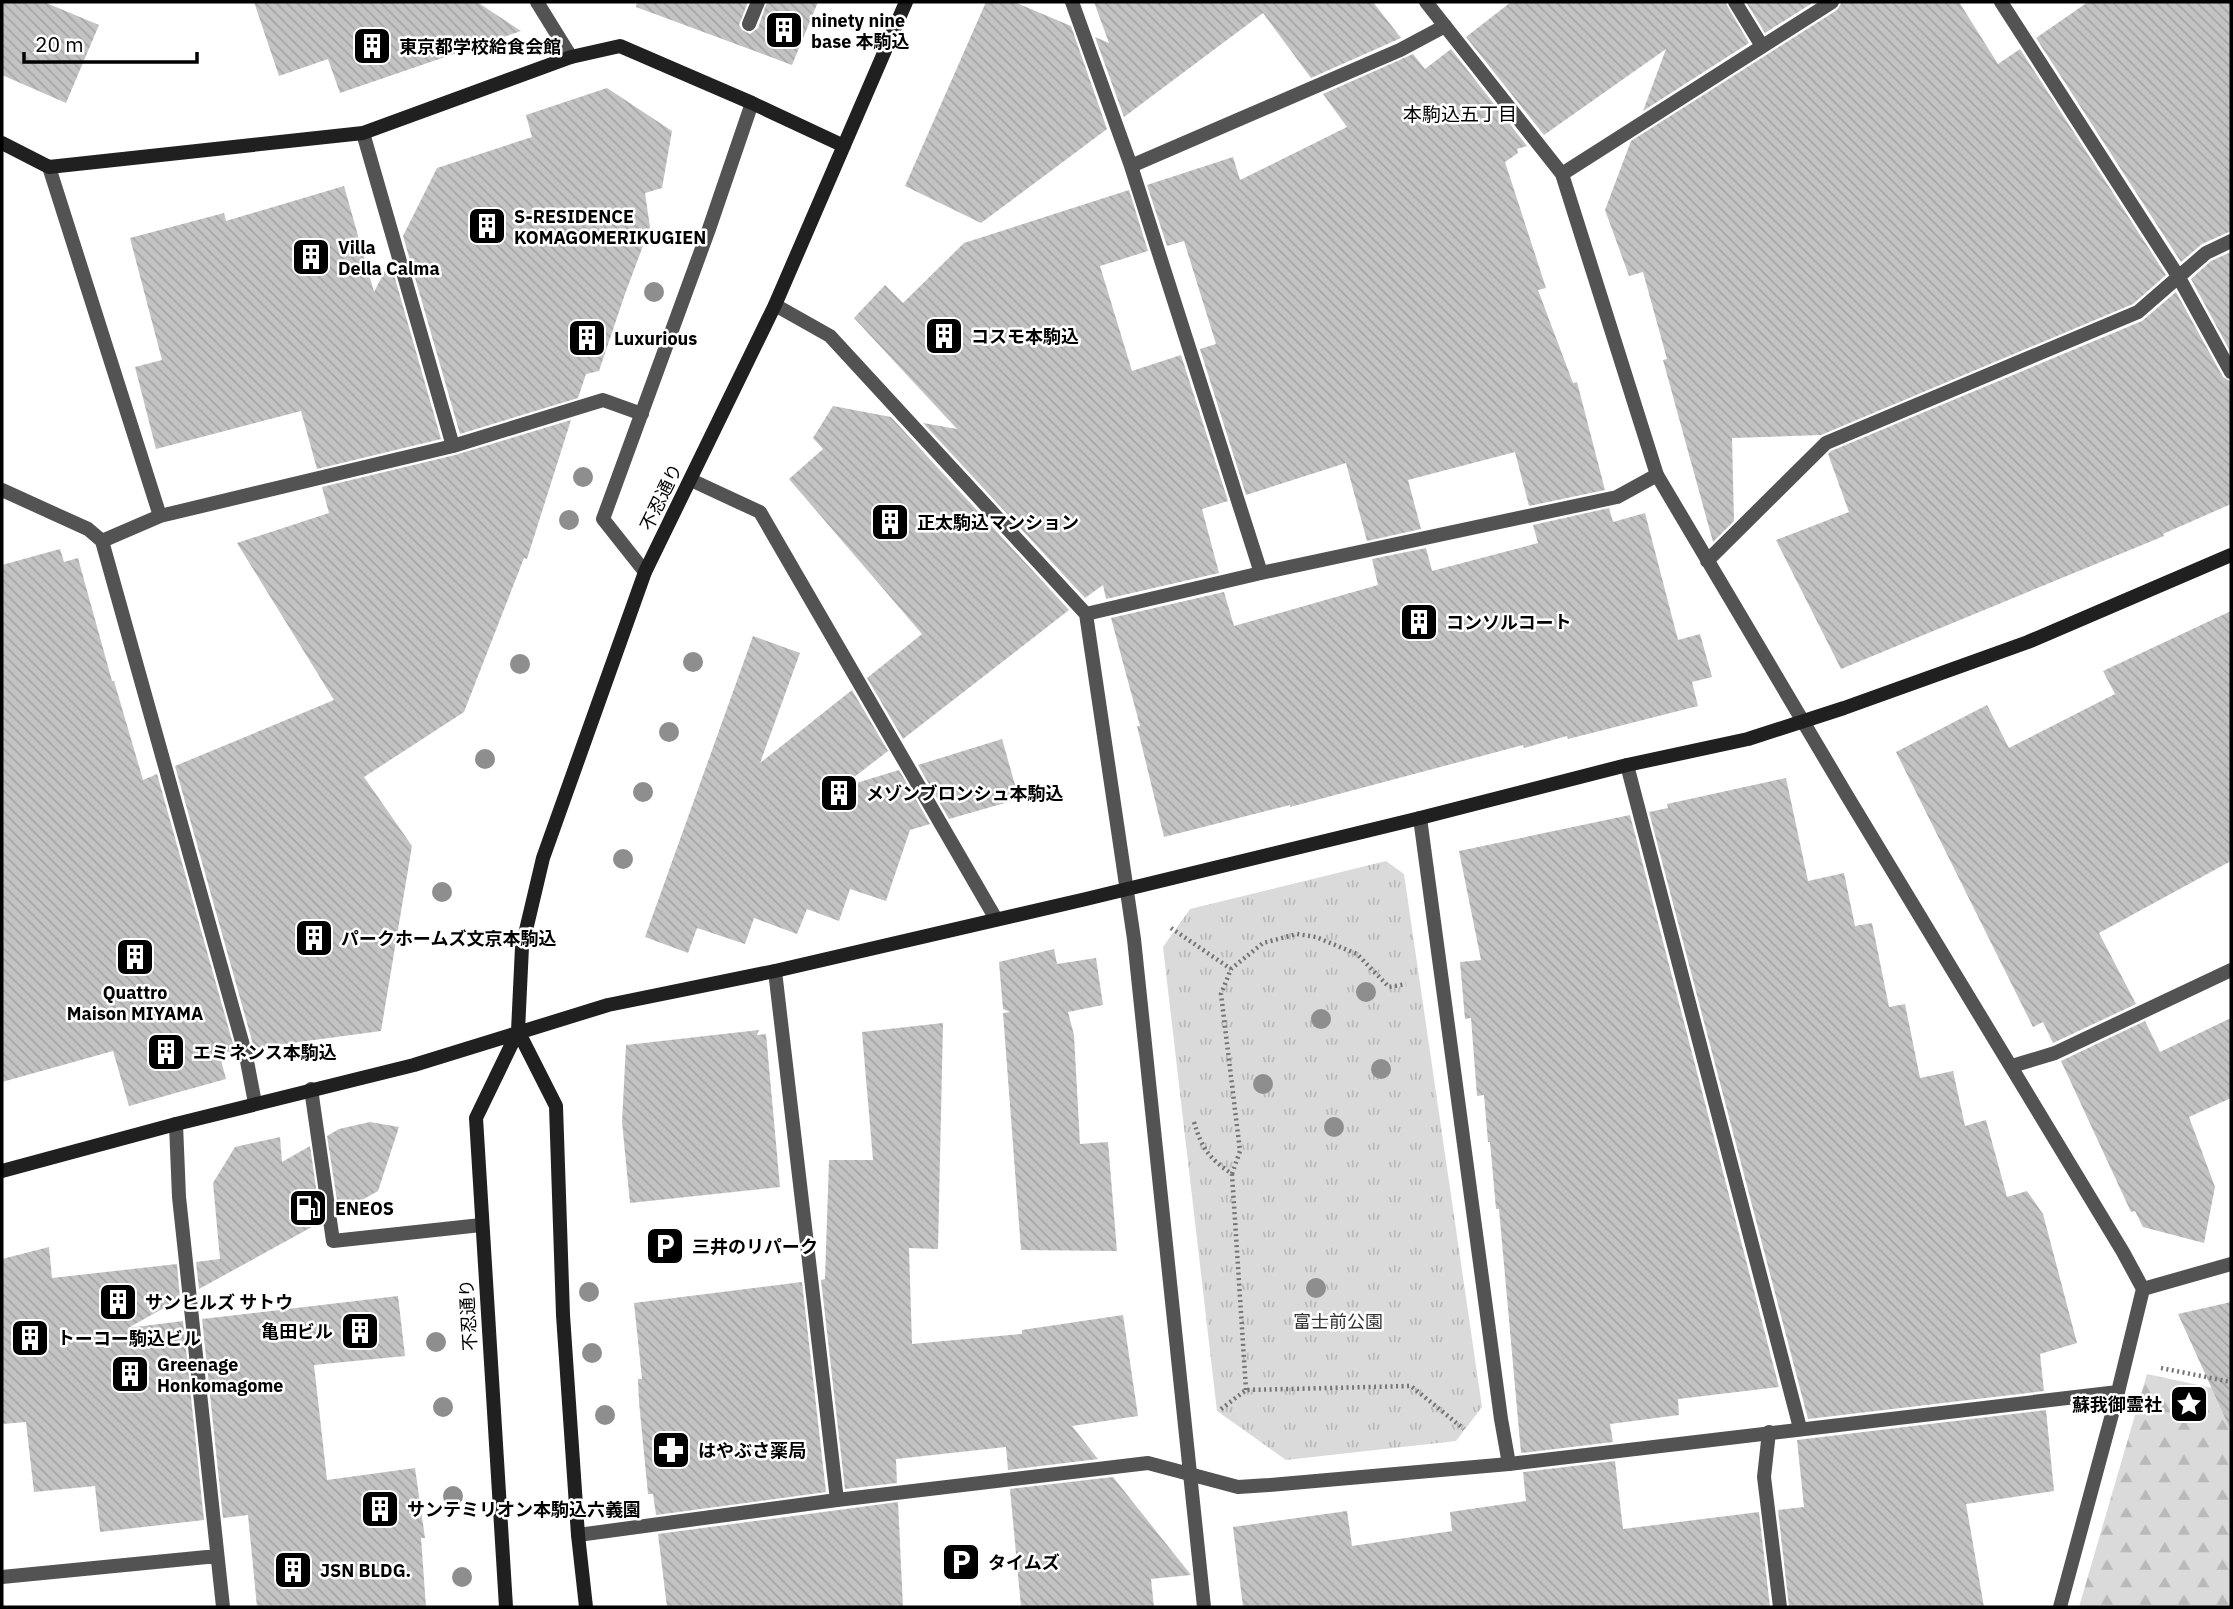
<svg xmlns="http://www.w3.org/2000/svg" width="2233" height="1609" font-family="'IBM Plex Sans','Noto Sans JP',sans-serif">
  <defs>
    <pattern id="forest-firs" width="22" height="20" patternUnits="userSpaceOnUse" patternTransform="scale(1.75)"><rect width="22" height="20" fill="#dadada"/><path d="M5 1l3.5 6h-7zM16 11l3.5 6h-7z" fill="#b9b9b9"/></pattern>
    <pattern id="park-tufts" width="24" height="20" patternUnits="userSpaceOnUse" patternTransform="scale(1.75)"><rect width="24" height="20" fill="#dadada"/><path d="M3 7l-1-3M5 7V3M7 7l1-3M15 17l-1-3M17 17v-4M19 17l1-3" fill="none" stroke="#b9b9b9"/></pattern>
    <pattern id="building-back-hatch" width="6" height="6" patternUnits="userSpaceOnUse" patternTransform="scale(1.75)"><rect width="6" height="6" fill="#c3c3c3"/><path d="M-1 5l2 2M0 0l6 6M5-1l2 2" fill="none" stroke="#a6a6a6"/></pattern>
  </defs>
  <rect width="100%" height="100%" fill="#fff"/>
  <path fill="url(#forest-firs)" d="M2147 1374 2231 1392V1607H2079Z"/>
  <path fill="url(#park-tufts)" d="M1386 861 1404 874 1482 1407 1456 1441 1286 1460 1217 1411 1163 947 1190 909Z"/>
  <path fill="url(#building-back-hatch)" d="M2 2H44L99 25 66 103 2 75Z
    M254 2H477L521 31 340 93 328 59 279 76Z
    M637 2H748L739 25 742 30 750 34 758 28 767 2H818L792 65 636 7Z
    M986 2H1014L1071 26 1107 129 981 223 905 186Z
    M1094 2H1373L1401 38 1311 78 1263 13 1124 117 1095 37 1109 43Z
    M1511 2H1725L1749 43 1643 111 1666 49 1544 135 1466 37Z
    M1746 2H1814L1765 33Z
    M1842 2H1959L1998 64 2020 49 2166 275 2133 304 1821 435 1732 438 1734 521 1713 542 1663 360 1667 359 1643 272 1629 276 1605 210 1631 141 1837 10Z
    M2088 2H2231V231L2202 244 2181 262 2036 38Z
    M1451 49 1527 146 1517 149 1518 153 1505 162 1546 288 1538 290 1573 383 1577 382 1605 490 1529 506 1515 452 1408 480 1421 529 1367 541 1346 463 1246 495 1200 349 1216 344 1184 241 1167 246 1147 185 1233 157 1240 180 1347 127 1323 94 1413 54 1425 69Z
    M607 88 672 131 662 188 645 193 650 227 625 294 599 371 586 374 578 398 460 434 403 236 437 168 532 137 526 115Z
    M344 186 374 292 390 261 441 439 317 469 301 411 156 449 135 367 162 360 130 238 224 213 226 221Z
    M1129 190 1148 251 1100 266 1132 371 1181 355 1228 501 1202 509 1219 573 1106 599 1103 585 1085 598 923 423 957 429 854 318 885 285 903 303 964 243Z
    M2231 252V353L2191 279 2211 261Z
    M2176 292 2223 377 2231 382V504L2163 534 2164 536 1841 669 1776 540 1849 512 1828 454 1831 451 2142 321Z
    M833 406 891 417 1069 610 903 739 867 678 922 634 789 479 823 449 813 438Z
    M571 420 527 559 524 558 464 712 364 777 412 846 381 1031 254 1048 175 766 334 700 237 543 329 513 322 487 455 455Z
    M1609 508 1613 522 1645 513 1678 640 1700 634 1712 677 1692 682 1698 706 1568 739 1567 736 1524 748 1523 745 1290 807V805L1164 837 1137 726H1140L1111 618 1224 592 1234 626 1378 585 1372 559 1426 548 1432 571 1538 543 1533 525Z
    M60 549 64 562 78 558 112 681H114L143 780 157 774 235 1051 219 1053 226 1079 129 1106 113 1051 2 1082V565Z
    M2231 611V861L2099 933 2136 1004 2053 1043 2043 1022 2033 1027 1896 752 1987 705 2009 748 2115 694 2103 671Z
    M753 636 800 653 760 763 852 690 888 751 840 788 899 770 930 824 910 830 886 901 850 889 839 921 807 909 797 934 754 918 745 944 697 928 688 953 645 937Z
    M1002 739 1019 799 949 819 918 765Z
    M1786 778 1808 881 1844 873 1855 926 1872 923 1889 1007 1905 1004 1920 1078 1953 1071 1965 1126 1986 1120 2007 1197 2027 1191 2043 1214 2077 1343 2040 1354 2044 1391 1808 1419 1649 812 1668 808 1667 804Z
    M1630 815 1779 1387 1678 1399 1679 1415 1610 1424 1613 1442 1521 1453 1499 1209H1496L1490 1142H1488L1484 1095 1477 1096 1471 1018 1465 1019 1460 962 1481 960 1459 851Z
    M1054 949 1057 964 1096 958 1103 1005 1068 1012 1074 1035 1080 1144 1108 1142 1117 1251 1021 1250 1003 1013 1010 1012 1003 1009 999 962Z
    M2231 1018V1098L2189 1117 2215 1187 2204 1243 2143 1227 2135 1211 2131 1212 2061 1061 2145 1021 2160 1052Z
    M943 1023 938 1249 909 1248 912 1344 1022 1334V1330L1123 1315 1138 1416 1072 1426 1098 1459 1008 1470 1006 1447 896 1459 897 1483 845 1489 821 1280 825 1279 829 1160H873L862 1032Z
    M759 1030 757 1035 766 1034 780 1187 630 1203 622 1122 626 1045Z
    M370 1122 399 1127 378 1191 339 1213 327 1136 339 1129Z
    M280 1137 282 1162 310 1146 321 1222 199 1289 196 1262 220 1259 213 1183 235 1147Z
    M49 1247 52 1278 177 1264 180 1299 128 1328 183 1321 204 1520 100 1532 95 1486 34 1492 26 1422 2 1424V1259Z
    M802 1282 826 1492 656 1515 653 1494H648L639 1402 638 1379H642L634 1303Z
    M398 1296 405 1356 314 1365 327 1480 415 1468 425 1538H421L426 1607H257L248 1515 223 1518 202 1319Z
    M2231 1302V1431L2178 1314Z
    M2046 1410 2054 1491 1966 1504 1984 1607H1789L1778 1510 1804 1507 1797 1440Z
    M1615 1461 1623 1529 1759 1512 1770 1607H1243L1233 1527 1347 1511 1352 1546 1452 1531 1450 1512 1526 1501 1523 1472Z
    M1113 1477 1191 1575 1151 1579 1154 1607H1021L1010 1489Z
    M898 1502 903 1607H667L658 1534Z"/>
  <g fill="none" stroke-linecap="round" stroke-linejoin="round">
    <path stroke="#757575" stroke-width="4.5" stroke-dasharray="2 3.5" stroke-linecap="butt" d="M1171 928 1231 969
      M1194 1122C1202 1149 1209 1158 1232 1174L1246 1390
      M1232 1174 1240 1151 1221 994 1231 969 1263 943 1297 934 1316 937 1357 954 1389 987 1406 984
      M2161 1368 2231 1382
      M1221 1409 1246 1390 1411 1386 1464 1429"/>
    <path stroke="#535353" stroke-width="14" d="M1072 2 1131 166 1261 573
      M1735 2 1762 46
      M749 24 758 2
      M1131 166 1400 50 1445 26
      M691 480 760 512 996 919
      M1086 614 1261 573 1617 497 1657 475
      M1627 765 1800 1428
      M1420 818 1501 1419 1509 1464
      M775 971 837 1500
      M311 1089 333 1241 481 1225
      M1769 1432 1764 1477 1780 1607"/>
    <path stroke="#535353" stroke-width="14" d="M537 2 571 57
      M1426 2 1562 174 1657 475 1846 794 2123 1252 2143 1289 2118 1392 2060 1607
      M2001 2 2178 276 2231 372
      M363 133 453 446
      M49 167 160 516
      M1562 174 1832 2
      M775 305 830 336 1086 614 1134 939 1204 1607
      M2 490 88 529 102 541 160 516 453 446 603 400 642 414
      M102 541 246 1056 255 1103
      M1707 561 1826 443 2138 312 2206 253 2231 241
      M645 572 603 519 709 229 752 103
      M2012 1066 2055 1053 2231 970
      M176 1124 179 1197 223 1607
      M2143 1289 2231 1264
      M578 1535 837 1500 1148 1463 1238 1487 1269 1485 1509 1464 2118 1392
      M2 1577 217 1556"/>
    <path stroke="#202020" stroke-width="14" d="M2 143 49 167 363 133 571 57 620 46 752 103 844 146
      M518 1031 556 1106 563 1315 578 1535 586 1607
      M2 1171 176 1124 414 1065 608 1005 775 971 1086 899 1420 818 1627 765 1748 739 1844 708 2028 642 2231 555
      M506 1607 476 1118 518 1031 522 947 543 858 645 572 775 305 906 2"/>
  </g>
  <g fill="#8e8e8e">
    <circle cx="654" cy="292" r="10"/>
    <circle cx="583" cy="477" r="10"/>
    <circle cx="569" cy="520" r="10"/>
    <circle cx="693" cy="662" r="10"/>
    <circle cx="520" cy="664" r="10"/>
    <circle cx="669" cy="732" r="10"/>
    <circle cx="485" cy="759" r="10"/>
    <circle cx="643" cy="792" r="10"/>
    <circle cx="623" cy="859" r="10"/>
    <circle cx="442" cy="892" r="10"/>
    <circle cx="1366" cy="992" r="10"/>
    <circle cx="1321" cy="1019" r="10"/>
    <circle cx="1381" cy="1069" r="10"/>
    <circle cx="1263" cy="1084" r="10"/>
    <circle cx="1334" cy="1127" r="10"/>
    <circle cx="1316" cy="1288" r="10"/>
    <circle cx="589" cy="1292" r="10"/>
    <circle cx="436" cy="1342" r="10"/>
    <circle cx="592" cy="1353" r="10"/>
    <circle cx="443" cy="1407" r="10"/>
    <circle cx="605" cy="1415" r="10"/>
    <circle cx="453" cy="1496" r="10"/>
    <circle cx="462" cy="1577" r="10"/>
  </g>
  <defs>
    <symbol id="building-square" viewBox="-11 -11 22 22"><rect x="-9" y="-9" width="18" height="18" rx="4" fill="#000" stroke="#fff"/><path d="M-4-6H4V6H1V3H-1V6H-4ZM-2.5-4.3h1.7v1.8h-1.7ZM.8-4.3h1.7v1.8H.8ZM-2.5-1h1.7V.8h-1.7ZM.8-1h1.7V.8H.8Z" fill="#fff"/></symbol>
    <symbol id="fuel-square" viewBox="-11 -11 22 22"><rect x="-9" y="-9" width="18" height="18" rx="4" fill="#000" stroke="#fff"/><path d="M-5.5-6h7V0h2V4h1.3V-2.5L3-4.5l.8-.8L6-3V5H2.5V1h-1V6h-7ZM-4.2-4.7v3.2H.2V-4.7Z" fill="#fff"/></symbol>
    <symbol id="parking-square" viewBox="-11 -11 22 22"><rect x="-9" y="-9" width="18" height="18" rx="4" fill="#000" stroke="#fff"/><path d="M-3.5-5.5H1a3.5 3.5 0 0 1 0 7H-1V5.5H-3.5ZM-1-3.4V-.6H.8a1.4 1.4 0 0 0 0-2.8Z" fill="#fff"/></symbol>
    <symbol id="sight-square" viewBox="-11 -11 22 22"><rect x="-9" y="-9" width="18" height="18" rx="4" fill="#000" stroke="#fff"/><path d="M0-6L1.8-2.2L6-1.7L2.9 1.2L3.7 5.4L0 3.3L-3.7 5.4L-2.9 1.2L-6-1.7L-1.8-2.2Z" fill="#fff"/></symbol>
    <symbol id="pharmacy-square" viewBox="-11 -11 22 22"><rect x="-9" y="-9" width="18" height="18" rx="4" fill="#000" stroke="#fff"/><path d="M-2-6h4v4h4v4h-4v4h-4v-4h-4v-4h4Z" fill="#fff"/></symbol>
  </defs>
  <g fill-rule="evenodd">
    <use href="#building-square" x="762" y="8" width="44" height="44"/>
    <use href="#building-square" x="350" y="24" width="44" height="44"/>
    <use href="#building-square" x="465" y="204" width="44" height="44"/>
    <use href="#building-square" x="289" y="235" width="44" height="44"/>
    <use href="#building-square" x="922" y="314" width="44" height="44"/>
    <use href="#building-square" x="565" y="316" width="44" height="44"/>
    <use href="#building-square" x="868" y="500" width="44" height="44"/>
    <use href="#building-square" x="1397" y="600" width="44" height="44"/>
    <use href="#building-square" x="817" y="771" width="44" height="44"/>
    <use href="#building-square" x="292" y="916" width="44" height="44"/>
    <use href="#building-square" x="113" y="935" width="44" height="44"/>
    <use href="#building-square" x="144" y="1030" width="44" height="44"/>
    <use href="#fuel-square" x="286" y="1186" width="44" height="44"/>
    <use href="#parking-square" x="643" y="1224" width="44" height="44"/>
    <use href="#building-square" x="96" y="1280" width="44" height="44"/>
    <use href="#building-square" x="338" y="1309" width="44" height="44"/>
    <use href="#building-square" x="8" y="1316" width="44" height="44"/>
    <use href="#building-square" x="108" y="1352" width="44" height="44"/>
    <use href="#sight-square" x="2167" y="1382" width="44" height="44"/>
    <use href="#pharmacy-square" x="649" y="1428" width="44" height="44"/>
    <use href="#building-square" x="358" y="1487" width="44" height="44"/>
    <use href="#parking-square" x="939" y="1540" width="44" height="44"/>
    <use href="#building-square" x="271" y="1548" width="44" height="44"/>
  </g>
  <g text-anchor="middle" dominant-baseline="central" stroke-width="5" stroke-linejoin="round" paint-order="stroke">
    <g font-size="18" font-weight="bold" fill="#000" stroke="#fff" text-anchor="start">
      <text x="811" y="20">ninety nine<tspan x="811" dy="21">base 本駒込</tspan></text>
      <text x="399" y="46">東京都学校給食会館</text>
      <text x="514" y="216">S-RESIDENCE<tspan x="514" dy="21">KOMAGOMERIKUGIEN</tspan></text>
      <text x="338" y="247">Villa<tspan x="338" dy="21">Della Calma</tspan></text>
      <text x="971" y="336">コスモ本駒込</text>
      <text x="614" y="338">Luxurious</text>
      <text x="917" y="522">正太駒込マンション</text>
      <text x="1446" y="622">コンソルコート</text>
      <text x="866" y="793">メゾンブロンシュ本駒込</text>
      <text x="341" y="938">パークホームズ文京本駒込</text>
      <text x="135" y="992" text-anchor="middle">Quattro<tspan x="135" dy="21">Maison MIYAMA</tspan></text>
      <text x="193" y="1052">エミネンス本駒込</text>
      <text x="335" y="1208">ENEOS</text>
      <text x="692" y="1246">三井のリパーク</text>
      <text x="145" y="1302">サンヒルズ サトウ</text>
      <text x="333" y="1331" text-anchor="end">亀田ビル</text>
      <text x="57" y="1338">トーコー駒込ビル</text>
      <text x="157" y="1364">Greenage<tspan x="157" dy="21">Honkomagome</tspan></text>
      <text x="2162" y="1404" text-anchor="end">蘇我御霊社</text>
      <text x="698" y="1450">はやぶさ薬局</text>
      <text x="407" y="1509">サンテミリオン本駒込六義園</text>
      <text x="988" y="1562">タイムズ</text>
      <text x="320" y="1570">JSN BLDG.</text>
    </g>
    <g font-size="18" fill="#000" stroke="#fff">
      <text transform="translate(661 497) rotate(-64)">不忍通り</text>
      <text transform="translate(468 1315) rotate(-93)">不忍通り</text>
    </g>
    <g font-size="18" fill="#313131" stroke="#fff">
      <text x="1338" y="1321">富士前公園</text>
    </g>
    <g font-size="19" fill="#000" stroke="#fff">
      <text x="1460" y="114">本駒込五丁目</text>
    </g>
  </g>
  <rect width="2233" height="1609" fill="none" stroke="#000000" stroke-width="7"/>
  <path d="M24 52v10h173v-10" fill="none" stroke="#000000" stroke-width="3.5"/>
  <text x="35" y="52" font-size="21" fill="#000000" stroke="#ffffff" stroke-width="5" paint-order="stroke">20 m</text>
</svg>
